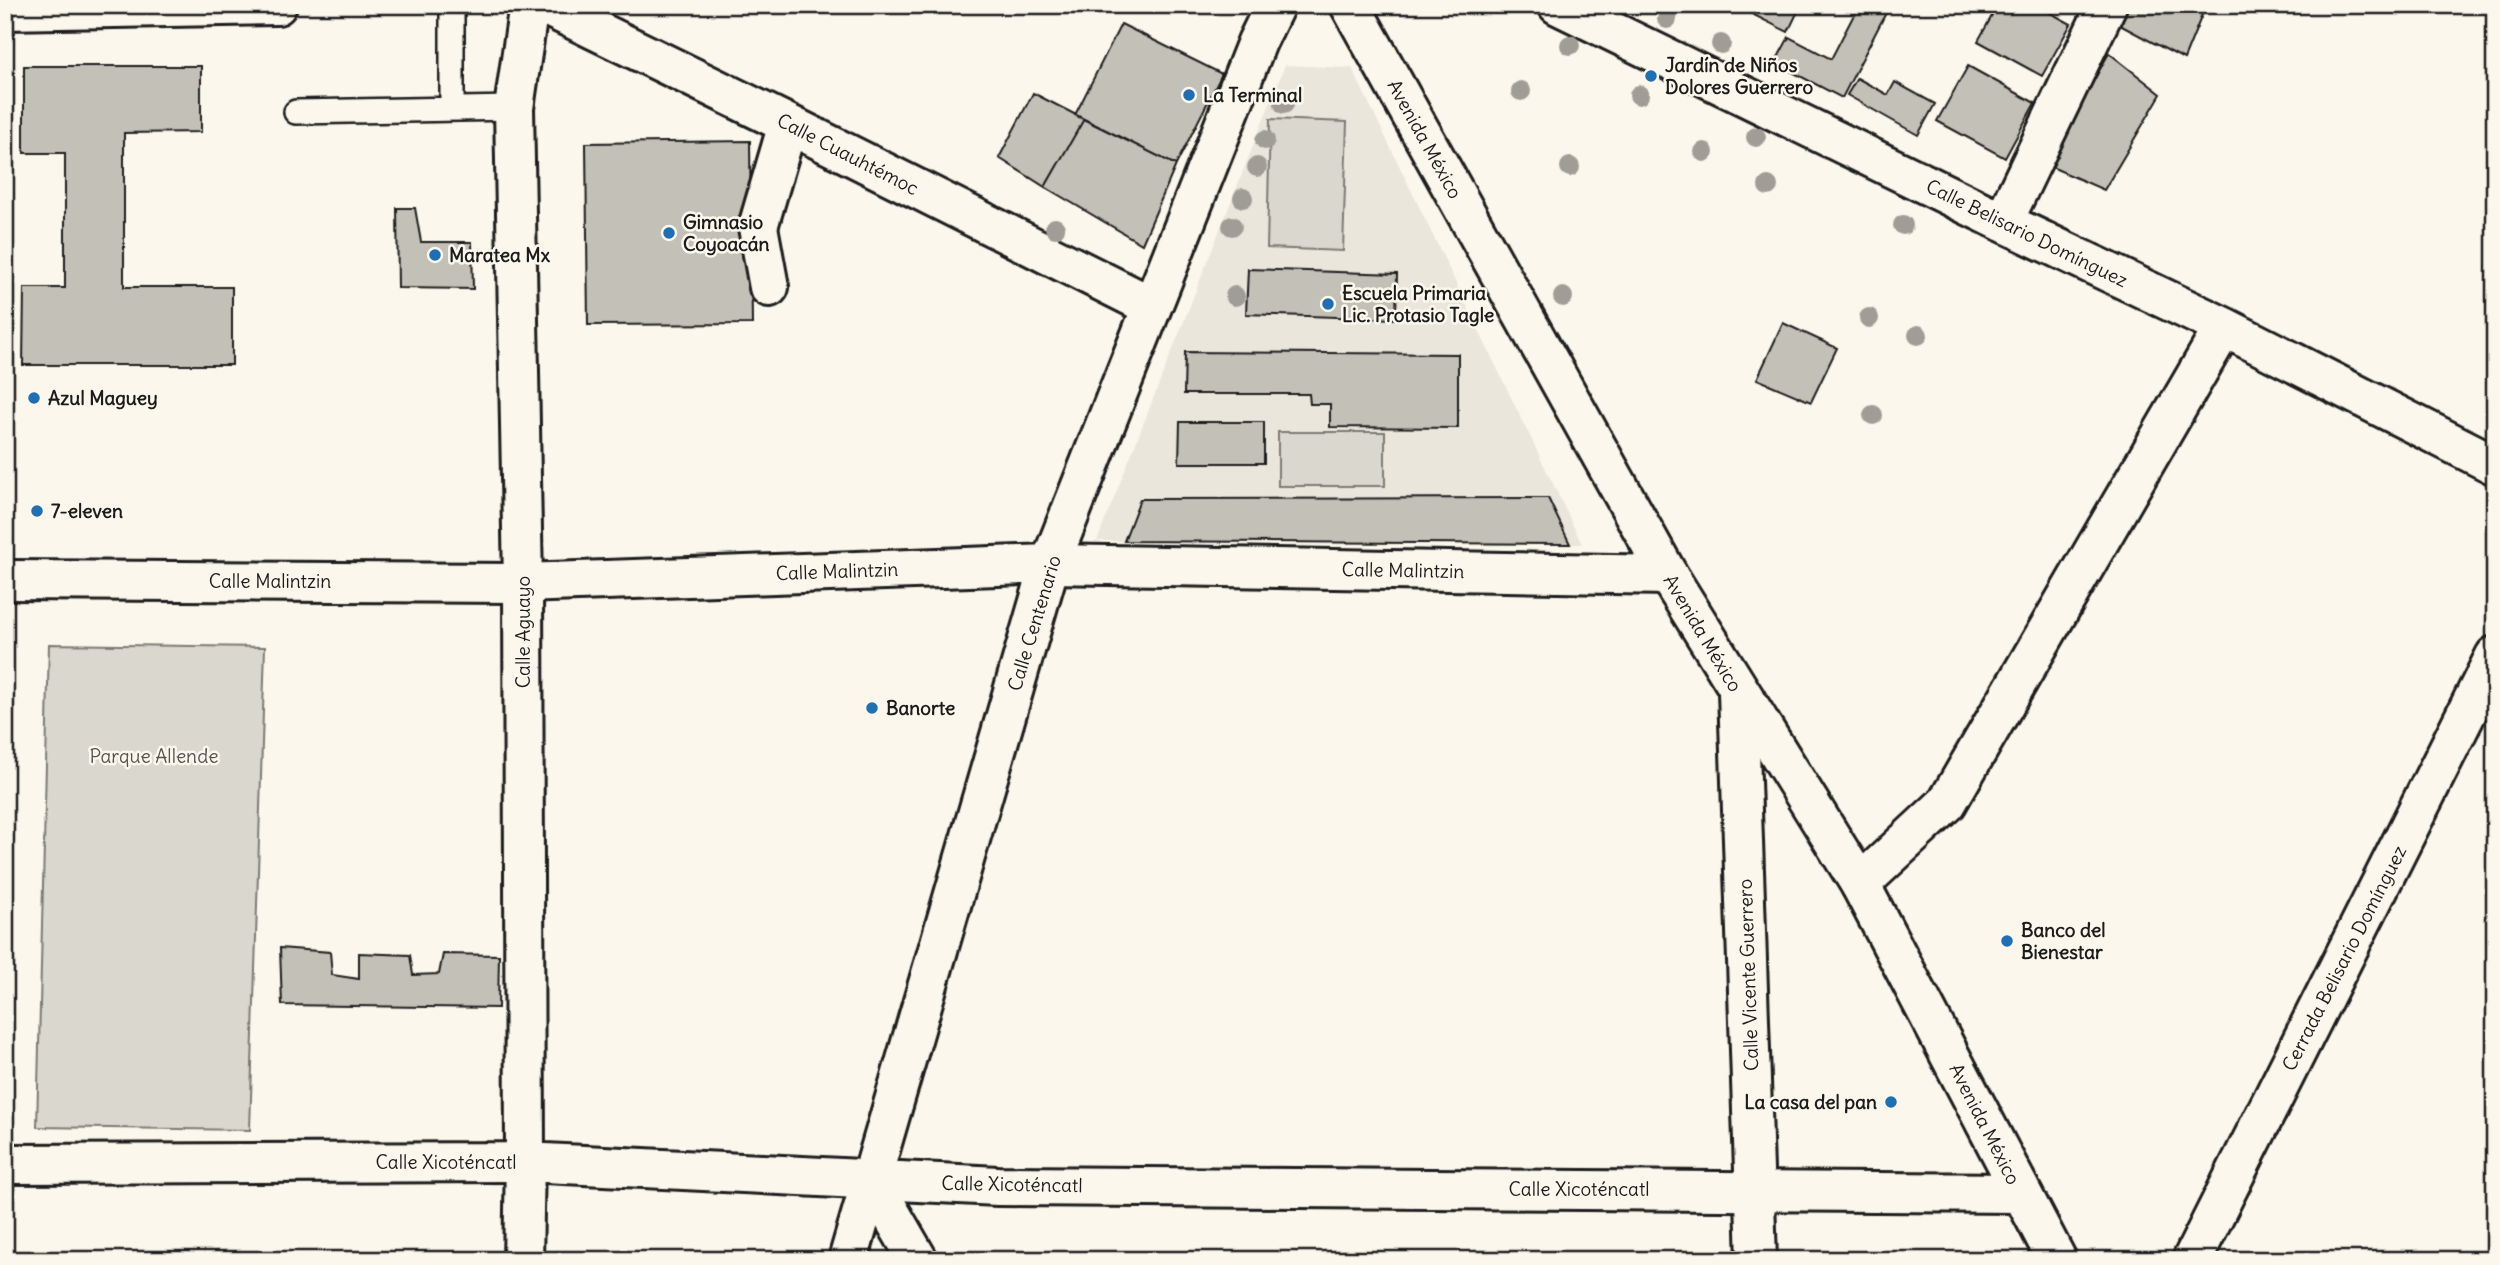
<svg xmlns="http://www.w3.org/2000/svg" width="2500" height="1265" font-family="Delius,sans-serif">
  <rect width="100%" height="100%" fill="#fbf7ec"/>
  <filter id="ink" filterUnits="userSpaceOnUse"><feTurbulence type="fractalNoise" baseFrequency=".0143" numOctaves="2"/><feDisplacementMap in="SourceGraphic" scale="14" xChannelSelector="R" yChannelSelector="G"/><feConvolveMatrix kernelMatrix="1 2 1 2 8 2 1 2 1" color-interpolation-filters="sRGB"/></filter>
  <g filter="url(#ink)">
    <path fill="#eae6dc" d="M1285 65 1352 68 1582 544 1097 541Z"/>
    <path fill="#dad7ce" stroke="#7b7a75" stroke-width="2" d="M1270 119 1347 122 1343 251 1267 248Z
      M1278 432H1385V486H1278Z
      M49 644 265 647 250 1130 37 1127Z"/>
    <path fill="#c3c0b8" stroke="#1c1c1c" stroke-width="2" d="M1734 5H1801L1788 32Z
      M1859 5H1890L1842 98 1775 63 1789 37 1831 59Z
      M1998 5H2036L2071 24 2042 76 1978 41Z
      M2128 5H2206L2184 59 2118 24Z
      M1121 24 1222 74 1176 165 1075 115Z
      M2109 53 2161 94 2104 190 2047 165Z
      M24 66H201V132L124 133V287H232V365H23L24 288H65V153H24Z
      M1968 66 2035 103 2005 158 1937 121Z
      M1857 78 1888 95 1895 82 1935 104 1918 135 1847 95Z
      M1033 93 1084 119 1045 187 999 158Z
      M1084 119 1176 165 1142 244 1045 187Z
      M750 141 752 324 588 325 586 143Z
      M397 208H415L421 242H472L473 289 398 288Z
      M1248 269 1397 274 1396 319 1246 314Z
      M1783 323 1837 348 1811 402 1757 379Z
      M1185 352 1458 354V428L1330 427V404H1310L1309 394H1184Z
      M1180 422H1264V463H1179Z
      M1548 498 1570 544 1124 541 1140 499Z
      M280 948 330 952 332 975 359 979V953L410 955 413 975 439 974 443 954 499 955 498 1008 282 1005Z"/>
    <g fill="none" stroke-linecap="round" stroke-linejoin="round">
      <defs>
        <path id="service" d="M452 5V109
          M296 112 514 108"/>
        <path id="minor" d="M544 5 788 124 1151 306
          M1558 5 2003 222 2224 327 2495 465
          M5 10 277 5
          M2003 222 2107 5
          M769 287 758 227 788 124
          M5 580 523 583 1050 564 1668 575
          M1738 691 1757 1260
          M1860 884 1947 803 2224 327
          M871 1179 918 1260
          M523 1260 525 1162
          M2192 1260 2495 656"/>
        <path id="tertiary" d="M1350 5 1668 575 1860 884 2057 1260
          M525 1162 523 583 514 108 529 5
          M5 1164 525 1162 998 1186 2020 1193
          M848 1260 1050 564 1257 42 1275 5"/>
      </defs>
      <use href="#service" stroke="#1c1c1c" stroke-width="28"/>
      <use href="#minor" stroke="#1c1c1c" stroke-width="44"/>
      <use href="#tertiary" stroke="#1c1c1c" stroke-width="44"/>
      <use href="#service" stroke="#fbf7ec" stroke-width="23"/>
      <use href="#minor" stroke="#fbf7ec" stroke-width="38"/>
      <use href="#tertiary" stroke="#fbf7ec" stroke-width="38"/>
    </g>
    <g fill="#a09d97">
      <circle cx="1667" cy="19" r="10"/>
      <circle cx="1721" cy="44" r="10"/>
      <circle cx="1570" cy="45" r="10"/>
      <circle cx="1521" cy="91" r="10"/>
      <circle cx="1639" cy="95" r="10"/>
      <circle cx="1284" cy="104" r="10"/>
      <circle cx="1756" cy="137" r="10"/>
      <circle cx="1265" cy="140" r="10"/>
      <circle cx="1704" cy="152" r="10"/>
      <circle cx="1257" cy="167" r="10"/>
      <circle cx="1570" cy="167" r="10"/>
      <circle cx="1768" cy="186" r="10"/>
      <circle cx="1243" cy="198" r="10"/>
      <circle cx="1903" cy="225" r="10"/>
      <circle cx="1232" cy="226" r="10"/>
      <circle cx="1055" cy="228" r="10"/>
      <circle cx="1235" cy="296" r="10"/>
      <circle cx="1563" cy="297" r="10"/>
      <circle cx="1869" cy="318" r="10"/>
      <circle cx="1918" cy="335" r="10"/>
      <circle cx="1873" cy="415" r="10"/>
    </g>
  </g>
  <g fill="#1f6fb2" stroke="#fbf7ec" stroke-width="2.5">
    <circle cx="1651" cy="76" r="7"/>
    <circle cx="1189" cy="95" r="7"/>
    <circle cx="669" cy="233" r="7"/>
    <circle cx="435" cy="255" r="7"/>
    <circle cx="1328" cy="304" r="7"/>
    <circle cx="34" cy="398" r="7"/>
    <circle cx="37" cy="511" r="7"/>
    <circle cx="872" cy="708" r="7"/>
    <circle cx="2007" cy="941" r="7"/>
    <circle cx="1891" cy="1102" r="7"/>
  </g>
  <g text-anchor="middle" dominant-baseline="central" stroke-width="5" stroke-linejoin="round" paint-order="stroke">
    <g font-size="19" font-weight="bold" fill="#1c1c1c" stroke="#fbf7ec" text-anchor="start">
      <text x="1665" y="65">Jardín de Niños<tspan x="1665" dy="22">Dolores Guerrero</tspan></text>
      <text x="1203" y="95">La Terminal</text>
      <text x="683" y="222">Gimnasio<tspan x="683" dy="22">Coyoacán</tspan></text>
      <text x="449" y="255">Maratea Mx</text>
      <text x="1342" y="293">Escuela Primaria<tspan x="1342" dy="22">Lic. Protasio Tagle</tspan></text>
      <text x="48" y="398">Azul Maguey</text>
      <text x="51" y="511">7-eleven</text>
      <text x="886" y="708">Banorte</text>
      <text x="2021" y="930">Banco del<tspan x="2021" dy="22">Bienestar</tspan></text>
      <text x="1877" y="1102" text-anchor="end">La casa del pan</text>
    </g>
    <g font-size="19" fill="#1c1c1c" stroke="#fbf7ec">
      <text transform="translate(1425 139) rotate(61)">Avenida México</text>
      <text transform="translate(848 154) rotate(27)">Calle Cuauhtémoc</text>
      <text transform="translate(2027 233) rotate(26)">Calle Belisario Domínguez</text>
      <text transform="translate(1403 570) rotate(1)">Calle Malintzin</text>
      <text transform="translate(837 571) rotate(-2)">Calle Malintzin</text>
      <text x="270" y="581">Calle Malintzin</text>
      <text transform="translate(1034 623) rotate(-73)">Calle Centenario</text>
      <text transform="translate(523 632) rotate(-90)">Calle Aguayo</text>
      <text transform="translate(1703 633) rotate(59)">Avenida México</text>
      <text transform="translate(2344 958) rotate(-63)">Cerrada Belisario Domínguez</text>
      <text transform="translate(1748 975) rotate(-92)">Calle Vicente Guerrero</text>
      <text transform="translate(1985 1124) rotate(63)">Avenida México</text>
      <text x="446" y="1162">Calle Xicoténcatl</text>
      <text transform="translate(1012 1184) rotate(1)">Calle Xicoténcatl</text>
      <text x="1579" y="1189">Calle Xicoténcatl</text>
    </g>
    <g font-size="19" fill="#555451" stroke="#fbf7ec">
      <text x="154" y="756">Parque Allende</text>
    </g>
  </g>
  <rect width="2500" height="1265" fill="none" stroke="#fbf7ec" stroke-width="28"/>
  <rect x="14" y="14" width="2472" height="1237" fill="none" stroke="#1c1c1c" stroke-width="2.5" filter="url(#ink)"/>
</svg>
